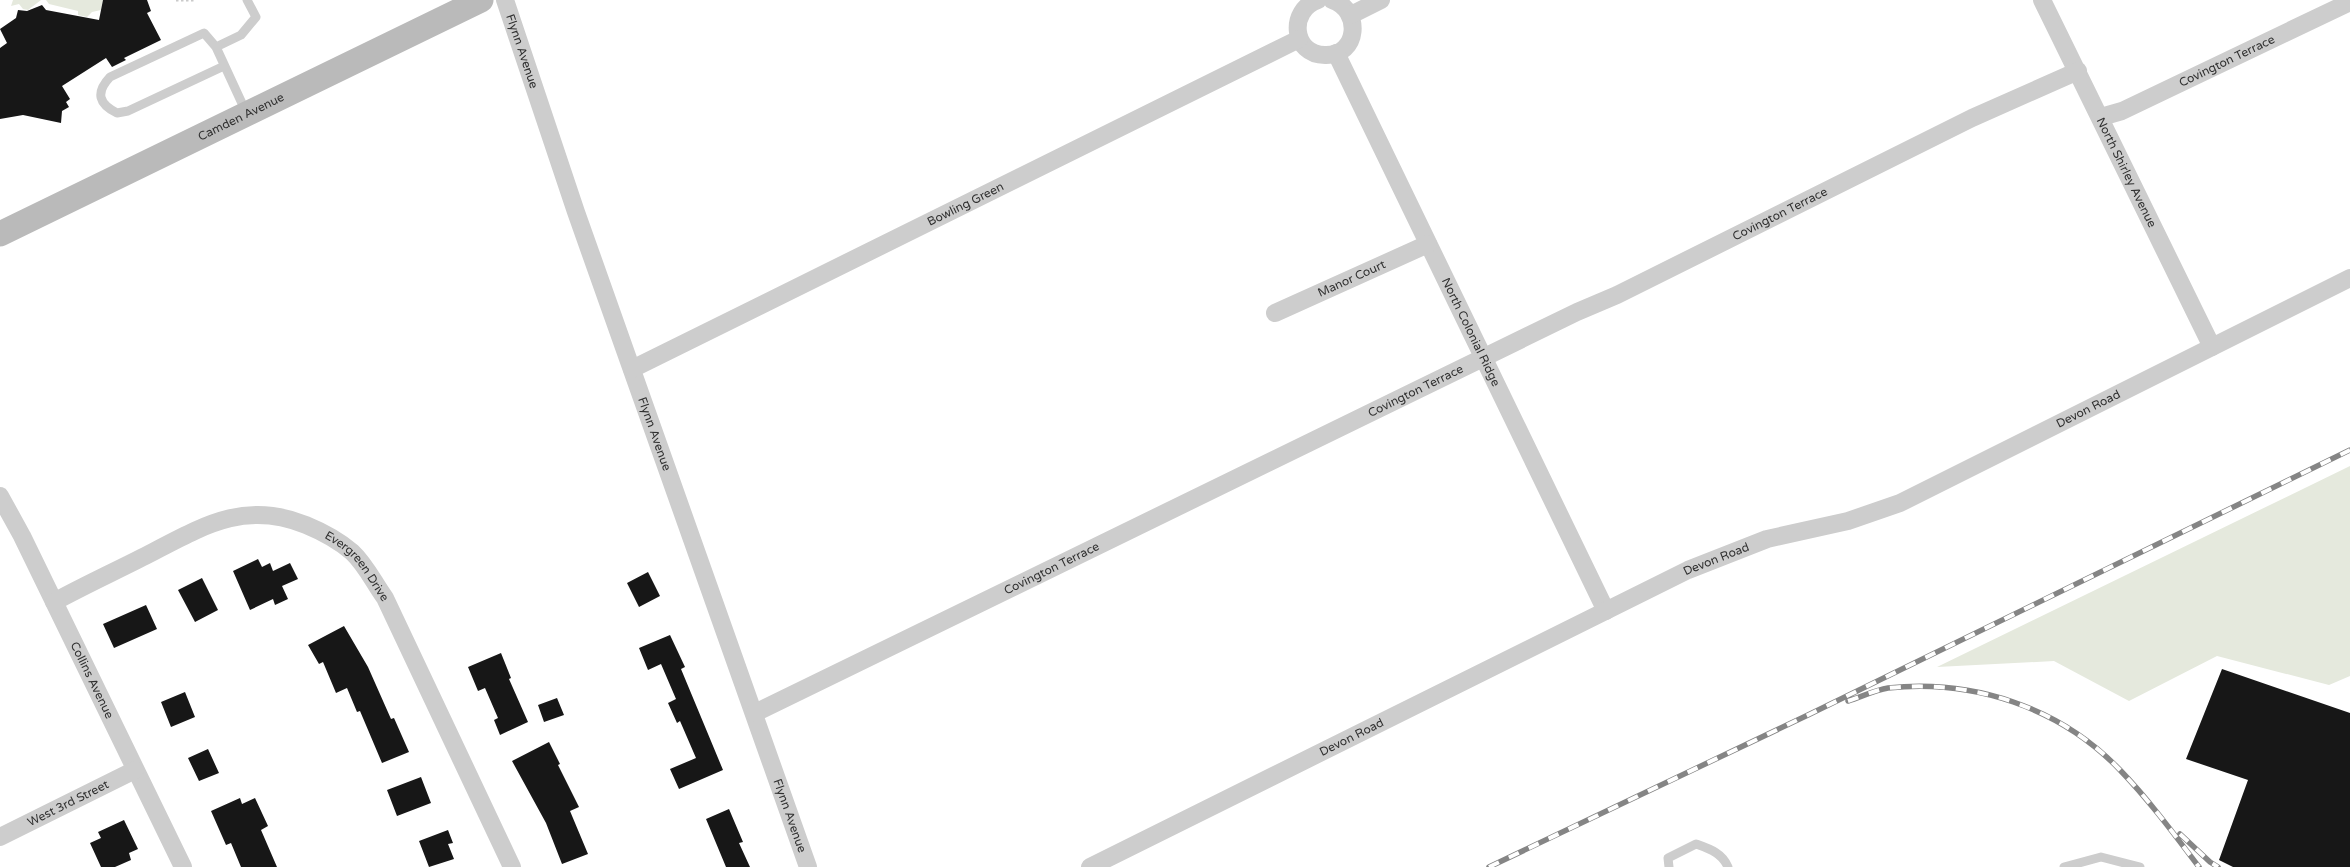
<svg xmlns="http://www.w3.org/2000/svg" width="2350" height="867" font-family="'Varela Round',sans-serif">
  <rect width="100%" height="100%" fill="#fff"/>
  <path fill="#e5e9dd" d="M13 0H41L28 10 23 9 19 4 11 6Z
    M46 0H103L101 10 92 12 87 17 78 15V11L49 4Z
    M2350 466V676L2329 685 2217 656 2129 701 2054 661 1937 667Z"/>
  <path fill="#171717" d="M103 0H147L151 11 147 13 161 40 124 58 126 60 112 67 106 58 62 86 70 99 66 102 69 107 62 111 61 123 23 115 0 119V48L7 43 0 29 16 18 18 10 27 11 42 5 46 10 99 20Z
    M258 559 262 567 270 563 273 571 290 563 298 579 282 586 288 599 275 605 273 599 250 610 233 571Z
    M648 572 660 596 639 607 627 583Z
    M202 578 218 610 195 622 178 590Z
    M146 605 157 629 114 648 103 624Z
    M344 626 368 667 391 719 394 718 409 752 382 763 360 711 357 712 347 688 336 693 323 662 319 664 308 645Z
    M670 635 685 667 681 669 723 770 679 789 670 769 696 758 680 721 677 723 668 703 676 699 661 664 648 670 639 648Z
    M501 653 511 678 509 679 528 722 500 735 494 720 498 718 485 688 478 691 468 667Z
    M2222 669 2350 713V867H2233L2219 860 2248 780 2186 759Z
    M185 692 195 717 171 727 161 702Z
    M557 698 564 715 544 722 538 705Z
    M549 742 560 764 558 765 579 807 570 811 588 854 562 864 546 823 512 761Z
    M208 749 219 773 199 781 188 758Z
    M421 777 431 803 397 816 387 790Z
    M240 798 242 804 255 798 268 826 261 830 277 867H241L231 843 226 845 211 811Z
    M729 809 743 842 739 843 750 867H726L706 819Z
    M124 820 138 849 129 853 131 860 115 867H101L90 843 101 838 98 832Z
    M448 830 453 843 448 844 454 859 429 867 419 841Z"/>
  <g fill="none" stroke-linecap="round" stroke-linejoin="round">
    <path stroke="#cacaca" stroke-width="3" stroke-dasharray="2.5 2.5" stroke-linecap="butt" d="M176 0H196"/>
    <path stroke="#cdcdcd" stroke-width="9" d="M216 47 204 33 110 77C95 93 99 104 117 113L128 111 224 66
      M246 112 216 47 241 35 256 17 247 0
      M1669 867 1668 858 1696 844C1710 849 1722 853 1728 867
      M2064 867 2101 857 2140 867"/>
    <g stroke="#cdcdcd" stroke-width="18">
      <path id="s1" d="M505 0 576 212 808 867"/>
      <path d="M1318 0C1288 10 1292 55 1325 55 1359 56 1362 10 1332 0"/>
      <path id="s2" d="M2042 0 2212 347"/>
      <path d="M1351 15 1381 0"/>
      <path id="s3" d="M1336 53 1606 611"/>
      <path id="s4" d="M2101 117 2122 111 2350 2"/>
      <path id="s5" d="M1275 313 1428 244"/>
      <path id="s6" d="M632 369 1299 39"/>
      <path id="s7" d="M0 496 22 536 183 867"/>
      <path id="s8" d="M54 602C85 585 118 570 149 554 203 526 245 500 306 525 323 532 338 540 352 552 366 565 374 583 385 598L512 867"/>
      <path id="s9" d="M755 713 1577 312 1617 295 1972 118 2078 71"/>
      <path id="s10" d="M0 837 135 770"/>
      <path id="s11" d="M1090 867 1688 570 1767 539 1848 521 1900 503 2350 278"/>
    </g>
    <path stroke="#bababa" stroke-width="25" id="s12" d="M0 234 481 0"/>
    <defs>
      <path id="rail" d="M1848 701C1861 697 1875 690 1888 688 1973 679 2060 707 2120 770 2149 800 2174 834 2199 867
        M2180 834 2210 862 2218 867
        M1489 867 1808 715 2350 450"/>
    </defs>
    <use href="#rail" stroke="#858585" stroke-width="5.5"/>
    <use href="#rail" stroke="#fff" stroke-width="4" stroke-dasharray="11" stroke-linecap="butt"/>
  </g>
  <g text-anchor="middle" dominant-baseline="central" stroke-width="5" stroke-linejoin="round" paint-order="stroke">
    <g font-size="12" fill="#303030" stroke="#fff">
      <text stroke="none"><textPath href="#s1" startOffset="54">Flynn Avenue</textPath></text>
      <text stroke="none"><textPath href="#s4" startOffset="138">Covington Terrace</textPath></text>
      <text stroke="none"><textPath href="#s12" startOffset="268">Camden Avenue</textPath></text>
      <text stroke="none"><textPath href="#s2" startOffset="192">North Shirley Avenue</textPath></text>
      <text stroke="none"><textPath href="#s6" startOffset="372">Bowling Green</textPath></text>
      <text stroke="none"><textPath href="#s9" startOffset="1140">Covington Terrace</textPath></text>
      <text stroke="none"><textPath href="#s5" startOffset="84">Manor Court</textPath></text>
      <text stroke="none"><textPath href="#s3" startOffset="310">North Colonial Ridge</textPath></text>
      <text stroke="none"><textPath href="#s9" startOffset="735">Covington Terrace</textPath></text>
      <text stroke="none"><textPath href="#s11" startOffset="1101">Devon Road</textPath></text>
      <text stroke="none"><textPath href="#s1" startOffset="459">Flynn Avenue</textPath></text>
      <text stroke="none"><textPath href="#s11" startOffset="698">Devon Road</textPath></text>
      <text stroke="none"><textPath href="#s9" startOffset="330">Covington Terrace</textPath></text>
      <text stroke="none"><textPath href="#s8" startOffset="340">Evergreen Drive</textPath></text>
      <text stroke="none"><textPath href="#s7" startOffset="206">Collins Avenue</textPath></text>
      <text stroke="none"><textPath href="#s11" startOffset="292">Devon Road</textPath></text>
      <text stroke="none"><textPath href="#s10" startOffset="76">West 3rd Street</textPath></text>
      <text stroke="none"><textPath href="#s1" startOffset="864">Flynn Avenue</textPath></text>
    </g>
  </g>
</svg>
